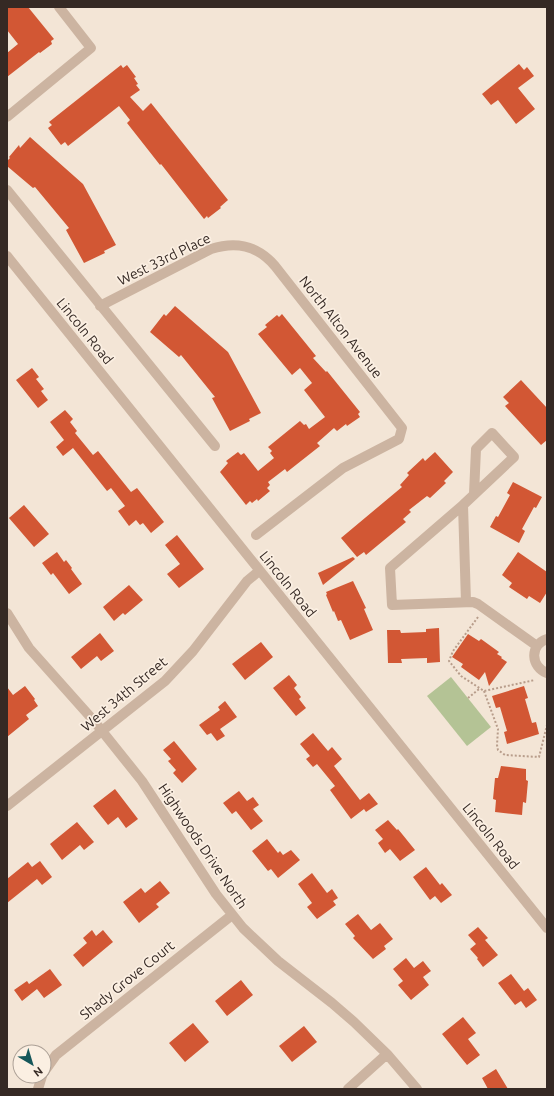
<svg xmlns="http://www.w3.org/2000/svg" width="554" height="1096" font-family="Ubuntu,sans-serif">
  <rect width="100%" height="100%" fill="#f3e5d6"/>
  <path fill="#b4c395" d="M451 677 491 727 467 746 427 696Z"/>
  <path fill="#d25734" d="M7 7H28L54 39 51 41 52 44 40 53 39 52 7 77V53L18 44 7 30Z
    M519 64 524 70 527 67 534 76 518 88 535 109 516 124 498 100 491 105 482 94Z
    M121 65 123 68 127 65 136 77 134 78 138 84 136 85 140 90 130 97 143 111 151 103 228 200 220 207 221 208 208 218 207 216 204 219 161 164 160 165 127 123 130 120 119 106 68 146 65 142 61 145 48 128 52 125 49 122Z
    M30 137 83 184 116 245 104 251 105 253 84 263 66 230 69 228 35 187 33 188 7 166V161L10 158 9 157 19 145 20 148Z
    M175 306 228 352 261 413 249 419 250 421 230 431 212 398 215 397 181 355 179 357 150 332 164 314 166 316Z
    M282 314 316 356 313 358 326 372 327 371 360 412 358 414 360 417 347 426 346 424 337 431 334 428 317 443 320 446 287 472 285 469 268 482 270 485 267 488 270 491 258 501 257 499 252 503 250 501 246 505 220 472 228 463 226 461 238 452 241 455 244 453 258 471 274 458 270 453 272 451 268 447 300 421 304 425 306 424 309 429 325 417 304 390 312 383 300 368 292 375 258 334 267 327 265 325 277 315 279 317Z
    M32 368 39 377 36 379 44 389 41 391 48 400 38 408 16 380Z
    M521 380 547 408V440L541 445 505 406 509 403 503 397Z
    M65 410 73 419 70 422 77 431 75 433 93 455 98 451 131 492 137 488 164 522 151 533 143 523 140 525 136 520 129 526 118 511 125 506 111 488 107 491 73 448 63 456 56 447 64 440 50 422Z
    M435 452 453 472 444 481 446 483 430 498 427 496 409 510 411 512 403 519 406 522 366 555 364 552 357 557 341 538 402 487 400 485 409 475 407 473 423 458 425 461Z
    M513 482 542 497 536 508 534 507 522 529 525 531 519 543 490 527 496 516 498 517 510 495 507 493Z
    M24 505 49 534 34 547 9 518Z
    M177 535 204 569 179 588 167 574 180 564 165 545Z
    M57 552 64 562 66 560 72 568 71 569 82 584 69 594 53 573 51 575 42 563Z
    M518 552 547 572V592L540 603 529 596 527 599 509 587 512 583 502 575Z
    M353 557 355 559 323 585 318 573Z
    M353 581 366 608 364 609 373 630 350 640 341 620 338 621 334 611 333 612 326 595 327 594 326 592Z
    M129 585 143 600 125 615 123 613 114 621 103 607Z
    M439 628 440 662 427 663V658L401 659 402 663H388L387 630H400L401 633 426 632V629Z
    M100 633 114 651 101 661 97 656 81 669 71 657Z
    M468 634 479 641 481 639 499 652 497 654 502 657 501 658 507 662 489 686 485 672 479 680 461 667 463 664 452 657Z
    M261 642 273 657 245 680 232 664Z
    M289 675 297 685 294 688 301 697 299 699 306 708 296 716 273 688Z
    M25 686 35 699 34 700 38 706 26 715 29 719 7 737V687L13 695Z
    M524 686 528 698 525 699 532 723 536 722 539 734 507 744 504 732 507 731 500 707 496 708 492 696Z
    M225 701 237 717 220 729 225 736 217 741 211 733 207 735 199 725 220 710 218 707Z
    M313 733 328 751 332 747 342 759 334 766 360 800 369 793 378 804 366 812 364 809 351 819 330 790 335 786 317 764 313 767 306 759 310 756 300 744Z
    M174 741 197 769 182 783 173 773 176 770 168 761 171 759 163 750Z
    M501 766 526 769V780L528 781 526 803 523 802 522 815 495 812 496 800 493 799 495 778H498Z
    M115 789 138 819 126 828 118 817 108 825 93 806Z
    M239 791 247 801 253 797 259 805 253 809 263 821 251 830 236 811 232 814 223 803Z
    M388 820 397 830 398 829 415 850 400 861 390 849 385 853 378 843 383 839 375 830Z
    M77 822 94 842 84 850 80 845 62 860 50 844Z
    M267 839 278 853 280 851 283 855 291 850 300 860 278 878 271 869 268 871 252 851Z
    M40 861 52 877 42 885 37 879 7 903V879L28 862 32 867Z
    M426 867 440 885 442 883 452 895 441 903 435 896 430 900 413 877Z
    M312 873 327 893 332 889 338 898 333 901 336 905 317 919 307 907 312 903 298 884Z
    M160 881 170 893 156 904 159 907 139 923 123 902 141 888 145 893Z
    M358 914 371 930 380 923 393 939 384 946 386 949 373 959 353 938 355 936 345 924Z
    M478 927 488 938 485 940 498 955 483 967 477 959 478 958 470 949 476 944 468 935Z
    M92 930 96 936 103 930 113 942 83 967 73 955 87 943 83 938Z
    M406 958 414 968 423 961 431 971 423 977 429 985 411 1000 398 985 403 981 393 969Z
    M50 969 62 985 44 998 37 989 22 1001 14 990 27 981 29 984Z
    M511 974 524 991 528 988 537 1000 526 1008 521 1001 515 1005 498 983Z
    M241 980 253 995 227 1016 215 1001Z
    M463 1017 476 1033 468 1039 480 1055 467 1065 442 1034Z
    M193 1023 209 1042 185 1062 169 1043Z
    M304 1026 317 1042 292 1062 279 1046Z
    M496 1069 508 1089H488L482 1078Z"/>
  <g fill="none" stroke-linecap="round" stroke-linejoin="round">
    <path stroke="#b89d8b" stroke-width="2" stroke-dasharray="2 2" stroke-linecap="butt" d="M478 617 453 651 449 661 461 676 484 691 535 680
      M484 691 498 729 497 745 498 750 505 755 539 757 547 725
      M468 698 479 689"/>
    <path stroke="#ccb4a1" stroke-width="10" d="M7 117 91 48 59 7
      M7 190 215 446
      M7 256 547 928
      M100 306 211 249C236 241 257 245 275 266L402 428 399 439 343 468 256 535
      M463 505 390 568 392 605 473 602 478 604 537 646
      M466 602 463 505 514 457 492 433 476 449 474 494
      M7 613 29 648 94 721 142 781 216 894 243 928 278 961 332 1003 354 1022 387 1054 417 1089
      M547 639C529 645 531 667 547 673
      M7 806 165 681 193 651 247 581 259 571
      M44 1072 56 1055 232 915
      M38 1089 42 1076
      M348 1089 387 1054"/>
  </g>
  <g text-anchor="middle" dominant-baseline="central" stroke-width="3.5" stroke-linejoin="round" paint-order="stroke">
    <g font-size="14" fill="#352924" stroke="#fbefe2">
      <text transform="translate(164 259) rotate(-26)">West 33rd Place</text>
      <text transform="translate(341 327) rotate(52)">North Alton Avenue</text>
      <text transform="translate(85 331) rotate(51)">Lincoln Road</text>
      <text transform="translate(288 584) rotate(51)">Lincoln Road</text>
      <text transform="translate(124 694) rotate(-40)">West 34th Street</text>
      <text transform="translate(491 836) rotate(51)">Lincoln Road</text>
      <text transform="translate(203 846) rotate(56)">Highwoods Drive North</text>
      <text transform="translate(127 980) rotate(-39)">Shady Grove Court</text>
    </g>
  </g>
  <rect width="554" height="1096" fill="none" stroke="#352924" stroke-width="16"/>
  <g transform="translate(32 1064) rotate(142)"><circle r="19" fill="#fbefe2" stroke="#aca096"/>
  <path d="M0-3L7 15L0 10L-7 15Z" fill="#16575a"/>
  <text y="-6" font-size="11" font-weight="bold" text-anchor="middle" fill="#352924">N</text>
  </g>
</svg>
